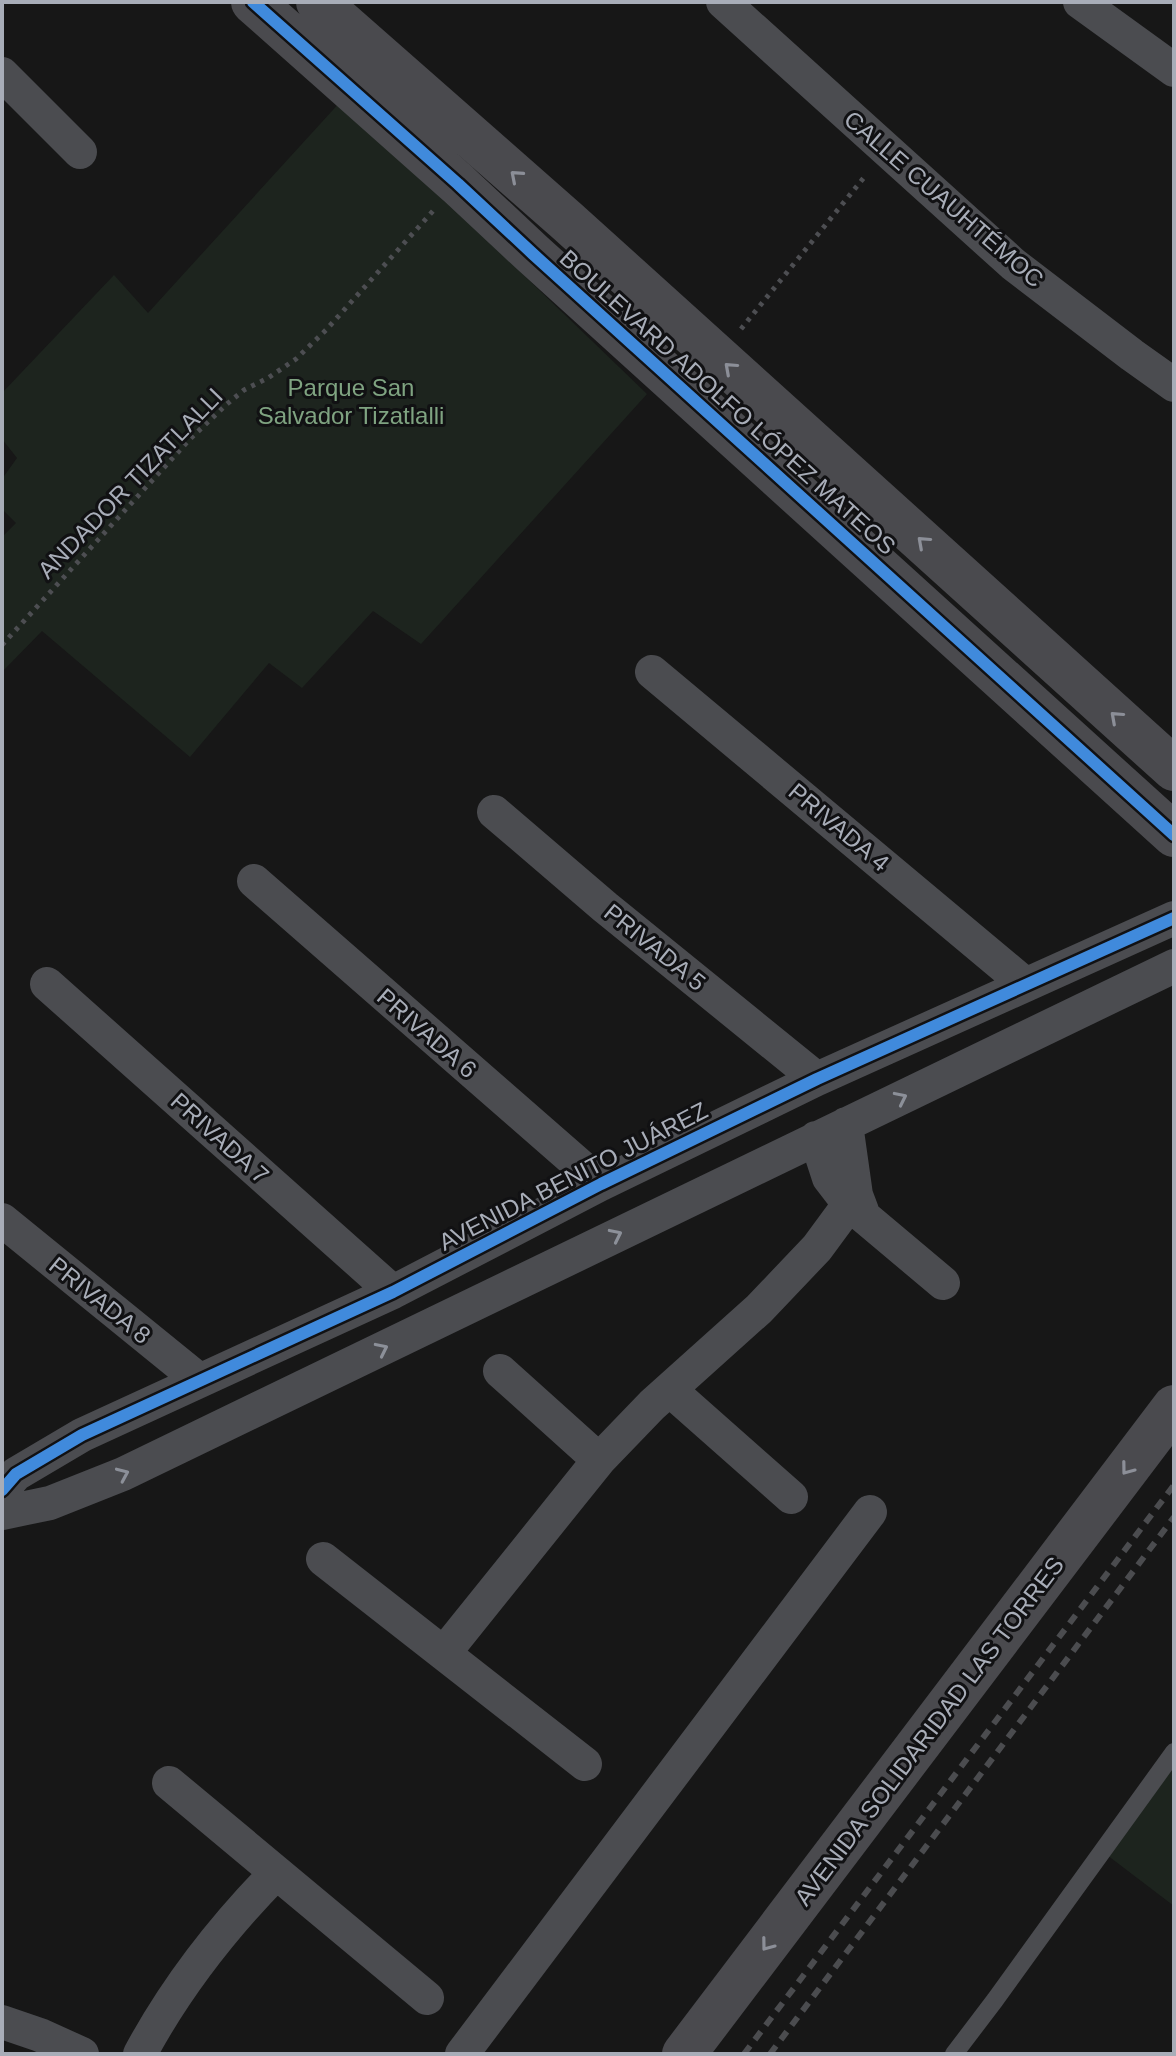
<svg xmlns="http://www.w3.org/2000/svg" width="1176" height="2056" font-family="Helvetica,sans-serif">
  <rect width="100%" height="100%" fill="#171717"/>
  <path fill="#1d241e" d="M342 100 647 394 421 644 373 611 302 688 269 663 190 757 42 631 2 672V537L16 523 2 509V479L17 458 2 439V393L114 275 148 313Z
    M1174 1759V1906L1103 1852Z"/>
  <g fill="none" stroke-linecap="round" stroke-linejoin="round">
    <path stroke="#4d4e52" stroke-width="5" stroke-dasharray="4 6" stroke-linecap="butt" d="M741 329 866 175
      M2 645 190 439 227 404 244 390 268 378 296 359 326 330 433 211"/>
    <path stroke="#4b4c50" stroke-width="18" d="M954 2054 995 2000 1174 1752"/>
    <path stroke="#4b4c50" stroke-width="34" d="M723 2 1013 264 1132 355 1174 385
      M1080 2 1174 70
      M2 74 80 152
      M652 672 1025 984
      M494 812 605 907 817 1079
      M254 881 601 1184
      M47 984 393 1292
      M846 1124 856 1195 862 1211
      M816 1138 829 1178 849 1204 943 1283
      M2 1220 199 1380
      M500 1371 599 1460
      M670 1390 791 1497
      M2 1490 16 1474 82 1435 393 1292 601 1184 817 1079 1174 918
      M2 1513 50 1503 123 1474 1174 966
      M323 1559 585 1764
      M444 1653 599 1460 652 1405 759 1309 817 1248 856 1195
      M169 1783 427 1998
      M2 2022 40 2035 82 2054
      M140 2054C176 1987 223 1927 276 1873
      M462 2054 870 1512"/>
    <path stroke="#4a4a4e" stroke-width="44" d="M253 2 458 184 533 254 1174 835
      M318 2 567 221 1174 769
      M684 2054 1174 1407"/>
    <path stroke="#4b4c4f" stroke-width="6" stroke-dasharray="10 8" stroke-linecap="butt" d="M744 2054 1174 1485
      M770 2054 1174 1517"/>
    <defs>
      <path id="cycleway" d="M253 2 458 184 533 254 1174 835
        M2 1490 16 1474 82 1435 393 1292 601 1184 817 1079 1174 918"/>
    </defs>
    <use href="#cycleway" stroke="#111113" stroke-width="17"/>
    <use href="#cycleway" stroke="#408adc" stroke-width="12"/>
  </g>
  <defs><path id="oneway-chevron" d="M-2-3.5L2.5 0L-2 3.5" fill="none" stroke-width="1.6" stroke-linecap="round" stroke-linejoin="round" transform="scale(2)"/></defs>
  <g stroke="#8c8f98">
    <use href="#oneway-chevron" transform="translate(516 176) rotate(-139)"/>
    <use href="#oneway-chevron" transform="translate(730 368) rotate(-138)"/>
    <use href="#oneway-chevron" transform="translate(923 542) rotate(-138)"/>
    <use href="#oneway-chevron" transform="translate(1116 717) rotate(-138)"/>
    <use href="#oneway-chevron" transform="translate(1127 1469) rotate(127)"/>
    <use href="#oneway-chevron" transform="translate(767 1945) rotate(127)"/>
  </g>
  <g stroke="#8c9099">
    <use href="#oneway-chevron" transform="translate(901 1098) rotate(-26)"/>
    <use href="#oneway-chevron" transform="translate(616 1235) rotate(-26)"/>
    <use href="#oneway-chevron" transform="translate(382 1349) rotate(-26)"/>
    <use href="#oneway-chevron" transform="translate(123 1474) rotate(-24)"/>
  </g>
  <g text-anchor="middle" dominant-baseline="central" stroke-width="6" stroke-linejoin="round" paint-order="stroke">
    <g font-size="24" fill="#a8adb8" stroke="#111113">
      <text transform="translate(944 199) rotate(41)">CALLE CUAUHTÉMOC</text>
      <text transform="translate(728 402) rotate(42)">BOULEVARD ADOLFO LÓPEZ MATEOS</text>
      <text transform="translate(130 483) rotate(-46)">ANDADOR TIZATLALLI</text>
      <text transform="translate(839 827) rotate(40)">PRIVADA 4</text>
      <text transform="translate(655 947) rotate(39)">PRIVADA 5</text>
      <text transform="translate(427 1033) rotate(41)">PRIVADA 6</text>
      <text transform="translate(220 1138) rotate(42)">PRIVADA 7</text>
      <text transform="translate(573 1176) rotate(-27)">AVENIDA BENITO JUÁREZ</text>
      <text transform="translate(100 1300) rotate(39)">PRIVADA 8</text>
      <text transform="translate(929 1731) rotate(-53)">AVENIDA SOLIDARIDAD LAS TORRES</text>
    </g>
    <g font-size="24" fill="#7fa381" stroke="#111113">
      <text x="351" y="387">Parque San<tspan x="351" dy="28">Salvador Tizatlalli</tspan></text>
    </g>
  </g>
  <rect width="1176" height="2056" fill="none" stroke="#a8adb8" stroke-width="8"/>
</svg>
